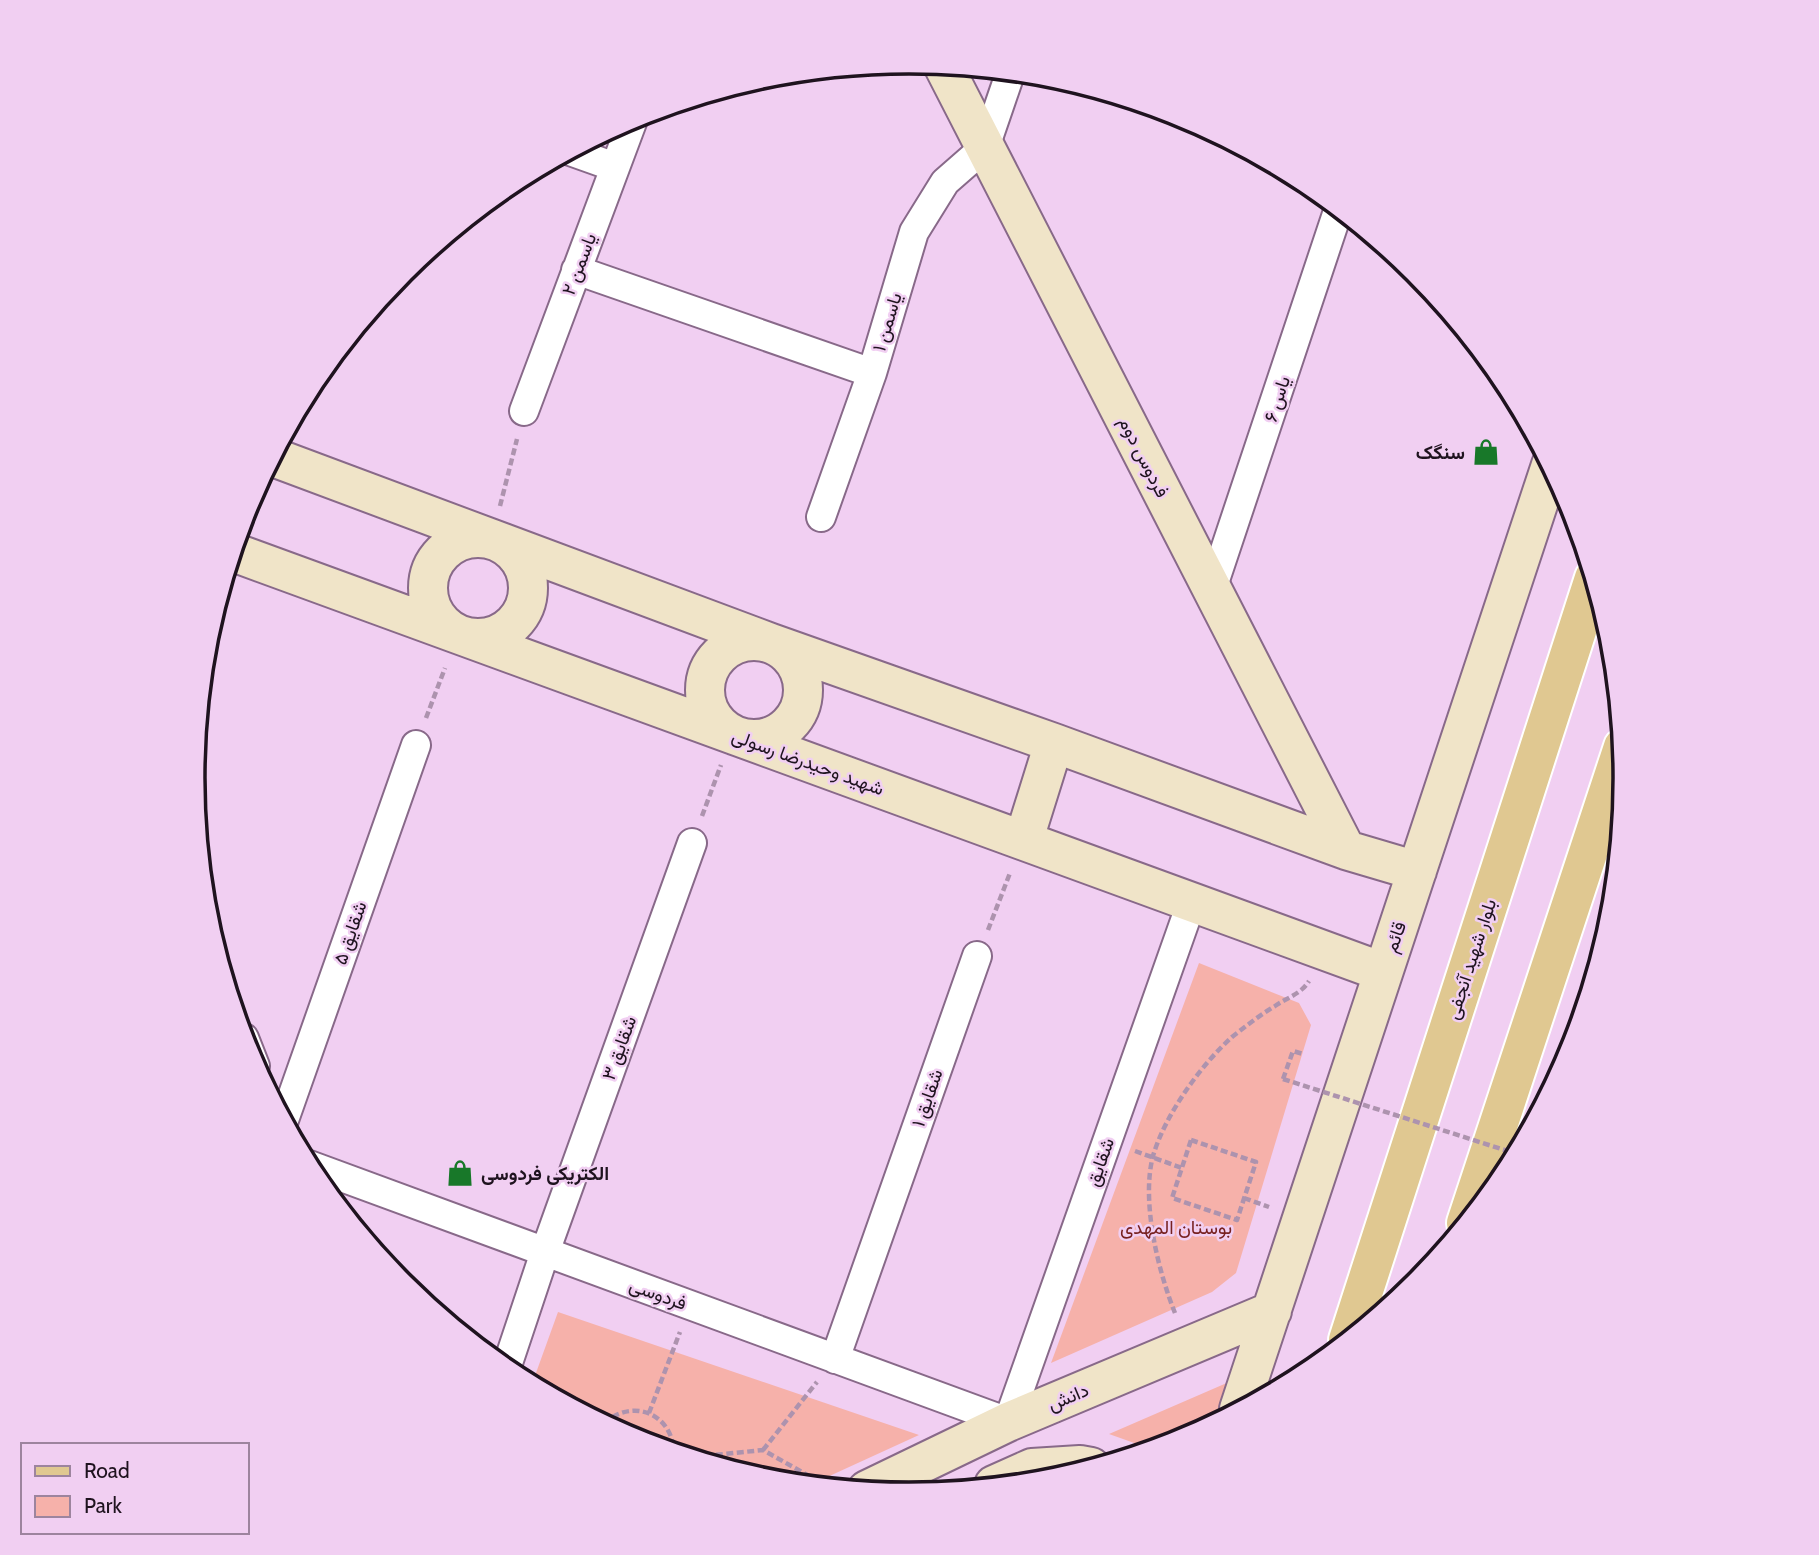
<svg xmlns="http://www.w3.org/2000/svg" width="1819" height="1555" font-family="Cabin,Vazirmatn,sans-serif">
  <rect width="100%" height="100%" fill="#f1cff2"/>
  <path fill="#f6b1aa" d="M1199 963 1299 1003 1311 1025 1236 1273 1212 1292 1051 1363Z
    M558 1312 919 1435 812 1484 769 1480 635 1439 532 1384Z
    M1229 1382 1214 1423 1183 1439 1151 1449 1109 1434Z"/>
  <g fill="none" stroke-linecap="round" stroke-linejoin="round">
    <defs>
      <path id="street" d="M570 151 615 167
        M576 270 872 373
        M524 411 634 117
        M821 517 872 373 914 232 945 182 985 147 1011 71
        M1212 589 1339 208
        M244 1038 255 1066
        M284 1120 416 745
        M309 1165 1008 1422 1192 901
        M835 1359 977 956
        M506 1369 545 1252 692 843"/>
      <path id="secondary" d="M943 65 1346 850
        M273 457 771 643 1054 743 1346 850 1417 871
        M428 588a50 50 0 1 1 100 0a50 50 0 1 1-100 0Z
        M233 552 1383 972
        M705 690a49 49 0 1 1 98 0a49 49 0 1 1-98 0Z
        M1024 839 1054 743
        M1239 1409 1551 465
        M994 1485 1032 1468 1080 1465 1091 1467
        M867 1490 1008 1422 1272 1311"/>
      <path id="primary" d="M1466 1223 1623 747
        M1348 1340 1594 578"/>
    </defs>
    <use href="#street" stroke="#886989" stroke-width="32"/>
    <use href="#secondary" stroke="#886989" stroke-width="42"/>
    <use href="#primary" stroke="#fff" stroke-width="42"/>
    <path stroke="#ad93ae" stroke-width="4.5" stroke-dasharray="7 3.5" stroke-linecap="butt" d="M500 506 517 439
      M426 718 445 668
      M702 816 721 765
      M988 930 1010 873
      M1283 1079 1293 1051 1303 1054
      M1191 1140 1256 1162 1237 1220 1172 1198Z
      M1135 1151 1182 1168
      M1244 1198 1269 1207
      M1175 1313C1158 1271 1141 1201 1153 1156 1165 1115 1200 1066 1232 1037 1246 1026 1260 1015 1275 1006 1288 997 1301 994 1309 981
      M649 1413 680 1332
      M604 1423C633 1398 671 1413 674 1451
      M763 1450 817 1382
      M695 1457 763 1450 825 1485"/>
    <use href="#street" stroke="#fff" stroke-width="28"/>
    <use href="#secondary" stroke="#f0e4c8" stroke-width="38"/>
    <use href="#primary" stroke="#e0c891" stroke-width="38"/>
    <path stroke="#ad93ae" stroke-width="4.5" stroke-dasharray="7 3.5" stroke-linecap="butt" d="M1283 1079 1517 1154"/>
  </g>
  <defs>
    <symbol id="shop-bare" viewBox="-9 -9 18 18"><path d="M-5-2.5h2.3a2.7 3.5 0 0 1 5.4 0H5L5.5 6h-11ZM-1.5-2.5h3a1.5 2.3 0 0 0-3 0Z" fill="#187829" stroke="#f1cff2" stroke-width="2.5" paint-order="stroke"/></symbol>
  </defs>
  <g fill-rule="evenodd">
    <use href="#shop-bare" x="1467" y="433" width="38" height="38"/>
    <use href="#shop-bare" x="441" y="1154" width="38" height="38"/>
  </g>
  <g text-anchor="middle" dominant-baseline="central" stroke-width="5" stroke-linejoin="round" paint-order="stroke">
    <g font-size="19" fill="#1f131f" stroke="#f1cff2">
      <text transform="translate(579 264) rotate(-69)">یاسمن ۲</text>
      <text transform="translate(887 322) rotate(-73)">یاسمن ۱</text>
      <text transform="translate(1277 399) rotate(-72)">یاس ۶</text>
      <text transform="translate(1144 457) rotate(63)">فردوس دوم</text>
      <text transform="translate(808 762) rotate(20)">شهید وحیدرضا رسولی</text>
      <text transform="translate(350 933) rotate(-71)">شقایق ۵</text>
      <text transform="translate(1395 937) rotate(-71)">قائم</text>
      <text transform="translate(1471 959) rotate(-72)">بلوار شهید آنجفی</text>
      <text transform="translate(619 1048) rotate(-70)">شقایق ۳</text>
      <text transform="translate(927 1098) rotate(-71)">شقایق ۱</text>
      <text transform="translate(1100 1162) rotate(-71)">شقایق</text>
      <text transform="translate(658 1294) rotate(20)">فردوسی</text>
      <text transform="translate(1068 1397) rotate(-23)">دانش</text>
    </g>
    <g font-size="19" font-weight="bold" fill="#1f131f" stroke="#f1cff2" text-anchor="end">
      <text x="1465" y="452">سنگک</text>
      <text x="481" y="1173" text-anchor="start">الکتریکی فردوسی</text>
    </g>
    <g font-size="19" fill="#772120" stroke="#f1cff2">
      <text x="1176" y="1227">بوستان المهدی</text>
    </g>
  </g>
  <path d="M0 0H1819V1555H0ZM205 778a704 704 0 1 1 1408 0a704 704 0 1 1-1408 0Z" fill="#f1cff2" fill-rule="evenodd"/>
  <path fill="none" stroke="#1f131f" stroke-width="3.5" d="M205 778a704 704 0 1 1 1408 0a704 704 0 1 1-1408 0Z"/>
  <rect x="21" y="1443" width="228" height="91" fill="#f1cff2" stroke="#9d849e" stroke-width="2"/>
  <rect x="35" y="1466" width="35" height="10" fill="#e0c891" stroke="#9d849e" stroke-width="2"/>
  <text x="84" y="1478" font-size="21" fill="#1f131f">Road</text>
  <rect x="35" y="1496" width="35" height="21" fill="#f6b1aa" stroke="#9d849e" stroke-width="2"/>
  <text x="84" y="1513" font-size="21" fill="#1f131f">Park</text>
</svg>
